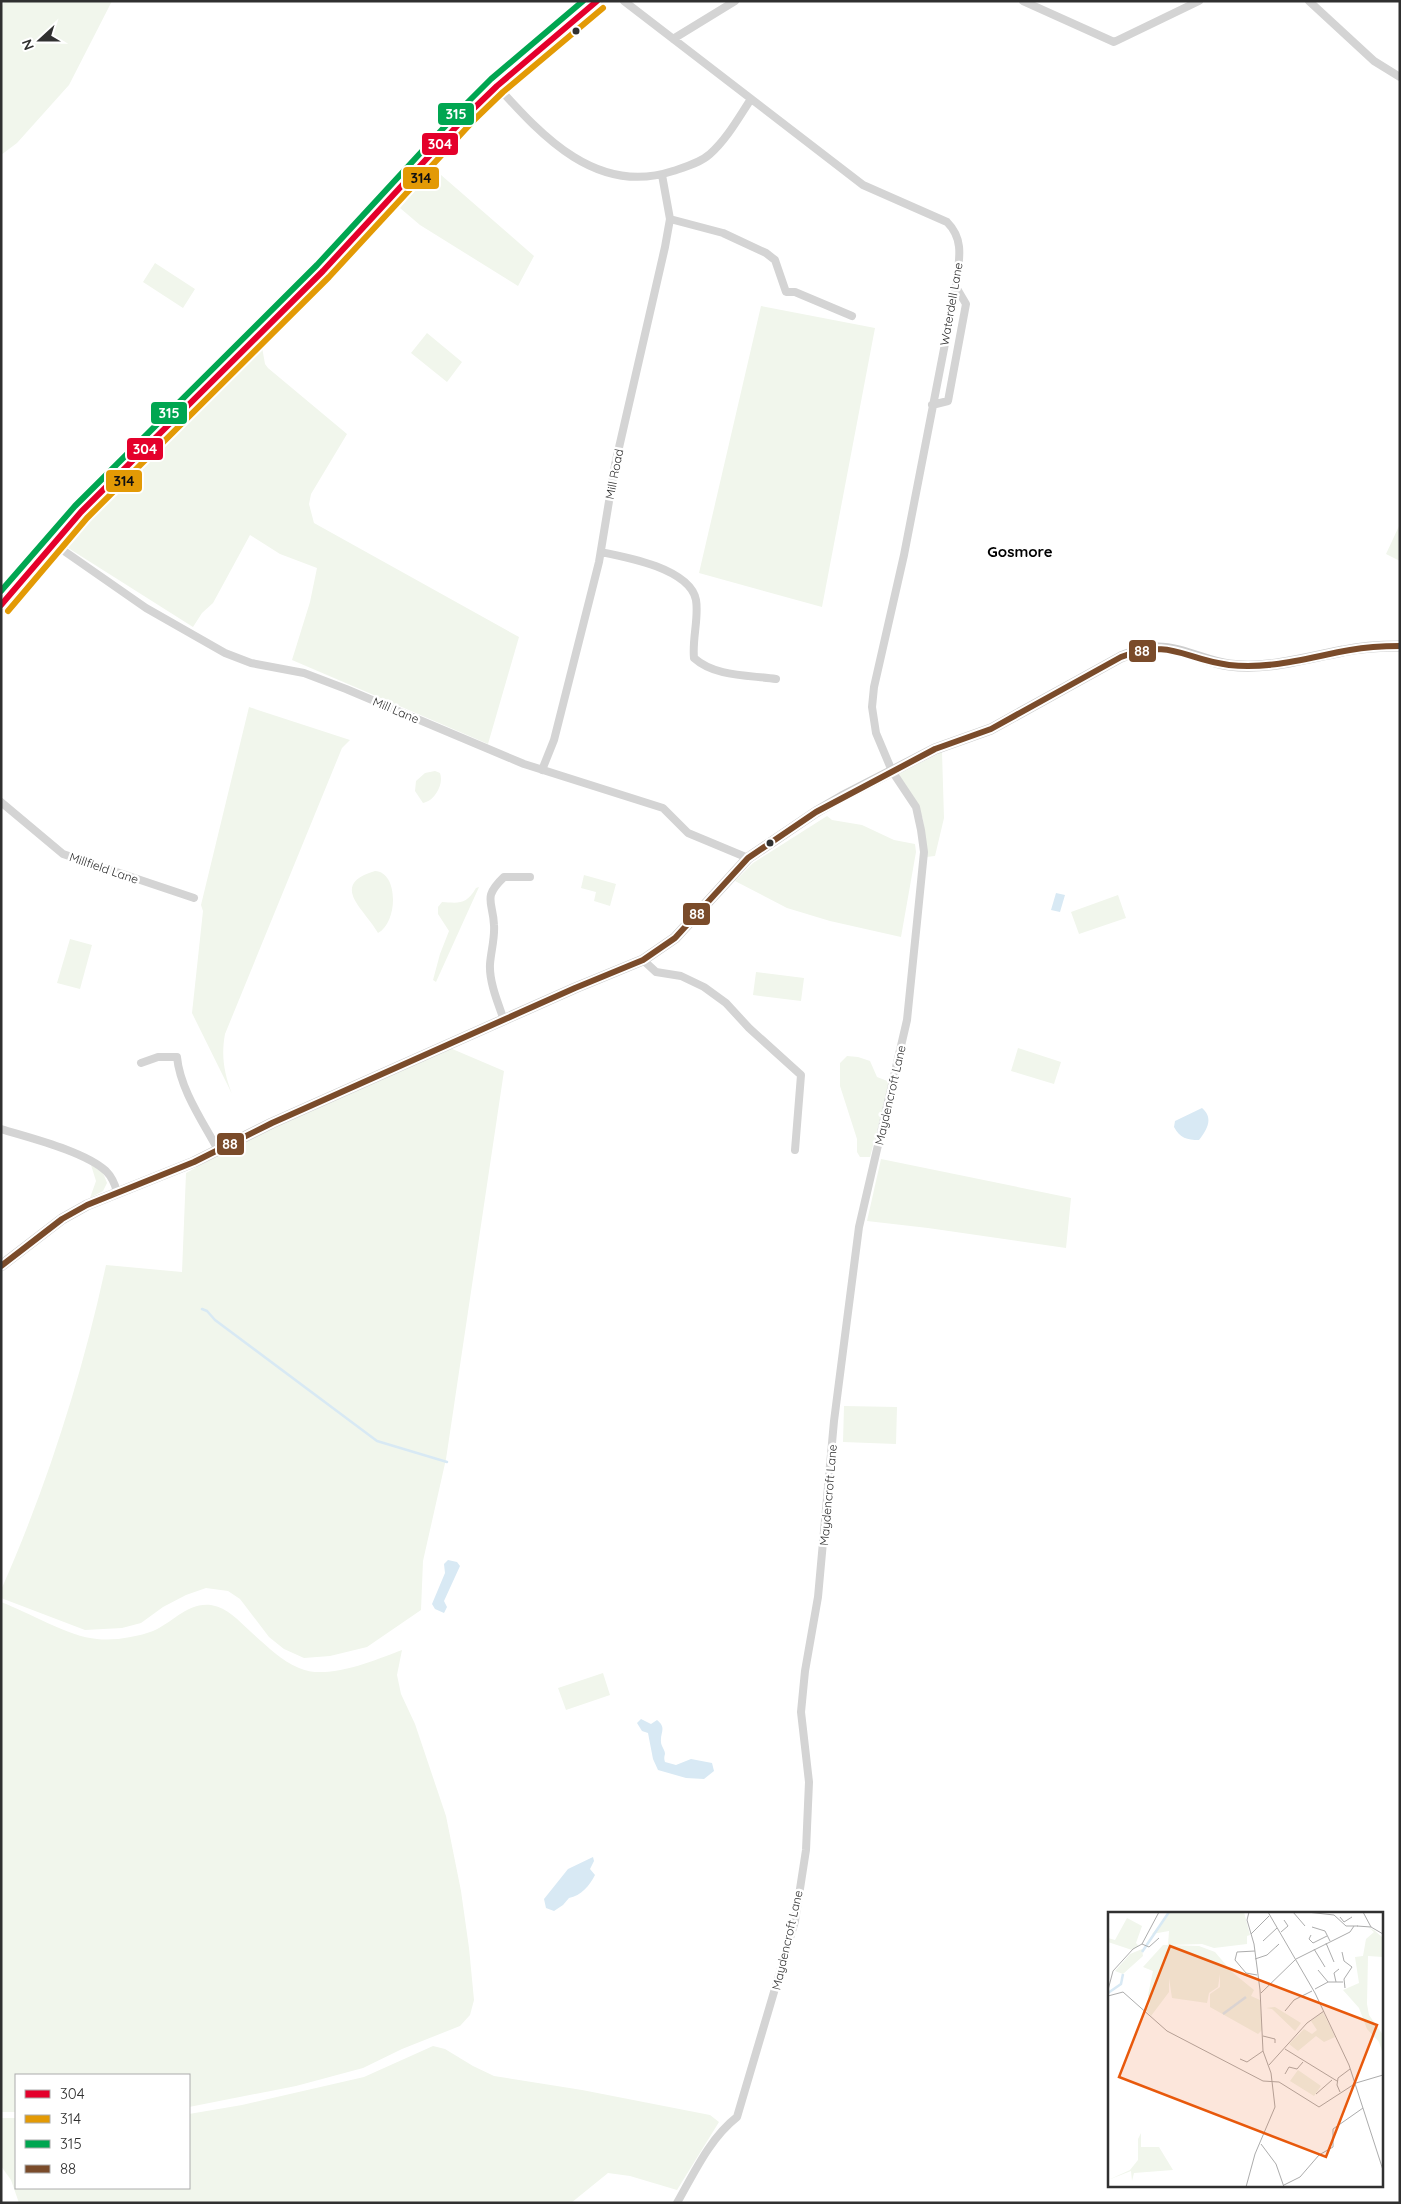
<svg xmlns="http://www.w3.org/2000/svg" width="1401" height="2204" font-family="Quicksand,sans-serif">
  <rect width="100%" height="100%" fill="#fff"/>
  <path fill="#f1f6ec" d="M5 1H112L69 85 17 143 1 155V7Z
    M433 168 534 256 518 286 420 225 400 208Z
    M155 263 195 289 183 308 143 282Z
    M761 306 875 328 822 607 699 573Z
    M427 333 462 362 447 382 411 353Z
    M262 347 265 364 268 368 347 434 311 494 309 504 314 523 519 637 488 744 292 660 310 602 317 568 280 554 250 535 213 603 202 613 193 627 65 546Z
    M1400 524V561L1386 554Z
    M249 707 350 740 342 748 225 1034C221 1056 224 1073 232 1094L192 1013 203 911 201 905Z
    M942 752 944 818 935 856 926 857 923 819 916 803 898 774Z
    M435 771 440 773C444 784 435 801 423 803L415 791 416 781 425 773Z
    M827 816 832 820 862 825 894 840 915 844 916 852 901 937 830 921 787 908 735 881 753 863Z
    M375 871C399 872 398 923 378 933 365 909 328 885 375 871Z
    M584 875 616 884 610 906 594 901 596 892 581 888Z
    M479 887 436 982 433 980 440 954 449 931 438 914V907L442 902C459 903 466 905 476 888Z
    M1118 895 1126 918 1079 934 1071 912Z
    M70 939 92 945 80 989 57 983Z
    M756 972 804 978 801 1001 753 995Z
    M450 1048 504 1071 446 1459 423 1561 421 1610 367 1647 330 1656 304 1658 284 1649 269 1637 240 1599 228 1591 206 1588 186 1595 163 1607 141 1623 122 1628 85 1630 1 1598V1590C47 1486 82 1376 106 1265L182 1272 186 1173 269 1128Z
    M1018 1048 1061 1062 1054 1084 1011 1071Z
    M847 1056 858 1057 870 1061 877 1077 890 1082 870 1157H860L857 1152V1139L840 1086V1063Z
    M881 1159 1071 1198 1066 1248 928 1228 867 1221Z
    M91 1165 103 1173 107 1183 103 1191 90 1198 96 1181Z
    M844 1406 897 1407 896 1444 843 1442Z
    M1 1602C28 1612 69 1637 97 1639 114 1641 137 1637 153 1631 172 1623 188 1602 211 1605 228 1608 238 1620 251 1632 266 1645 280 1660 299 1668 327 1681 375 1660 402 1650L397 1675 401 1694 415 1724 446 1816 461 1891 469 1948 474 2000 470 2015 460 2026 402 2049 363 2068 296 2086 189 2107V2075H16V2112H1Z
    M603 1673 610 1695 566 1710 558 1688Z
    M433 2046 445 2049 473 2066 494 2076 582 2090 710 2115 719 2122 677 2190 630 2176 608 2173 571 2203H19L11 2180 1 2166V2118H16V2188H189V2114L242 2105 364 2077Z"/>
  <path fill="#d8e9f4" d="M1056 893 1065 895 1060 912 1051 910Z
    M1202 1108C1214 1118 1207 1130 1199 1140 1187 1140 1180 1138 1174 1127L1175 1121Z
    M448 1560 457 1562 460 1566 444 1601 447 1607 444 1613 435 1609 432 1604 445 1573 444 1564Z
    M641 1719 651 1724 657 1720C667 1728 660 1732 661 1742 661 1746 665 1750 665 1754 664 1757 664 1759 665 1762L676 1765 691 1759 712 1763 714 1771 704 1779 686 1778 658 1770 653 1759 648 1733 642 1731 637 1723Z
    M593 1857 594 1861 590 1869 595 1875C590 1885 581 1896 569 1898L563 1905 554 1911 546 1908 544 1899 568 1869Z"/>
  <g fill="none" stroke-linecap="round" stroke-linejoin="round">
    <path stroke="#d8e9f4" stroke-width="2.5" d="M202 1309 207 1311 215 1320 377 1441 447 1462"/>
    <path stroke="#d4d4d4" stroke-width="8" d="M624 1 863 185 947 222C966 241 958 263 956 287L904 555 874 687 872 707 876 733 892 771 916 807 921 830 924 852 917 922 907 1020 859 1227 834 1421 818 1597 805 1671 801 1712 809 1782 806 1850 795 1921 737 2117C710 2138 694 2173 677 2203
      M1023 1 1114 42 1199 1
      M1309 1 1374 61 1400 77
      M673 39 735 1
      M497 86C543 137 597 196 673 171 685 167 700 163 710 154 727 139 739 117 751 99
      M670 219 723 233 766 253 775 260 786 292H795L852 316
      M932 405 948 401 966 304 956 287
      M54 544 146 608 225 653 251 663 304 673 346 689 524 764 663 808 688 833 748 858
      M601 552C627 557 690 569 696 600 699 618 692 639 694 658 715 677 749 675 776 679
      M542 770 554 740 599 562 615 465 665 247 670 219 662 175
      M1 802 63 854 194 898
      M643 960 656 972 681 976 704 987 726 1003 749 1028 801 1075 795 1150
      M504 1020C498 1003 489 982 490 964 491 951 495 938 494 925 493 901 482 898 504 877H530
      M141 1063 158 1057H177C180 1089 203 1122 218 1150
      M1 1129C30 1138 84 1151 106 1171 112 1177 115 1184 117 1192"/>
    <path stroke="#cecece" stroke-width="11" d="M1 605 81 512 323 271 468 114 497 86 597 1
      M1 1266 62 1219 87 1205 194 1162 272 1123 575 988 643 960 675 938 748 858 816 812 842 797 935 749 991 729 1121 657C1134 652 1145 648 1158 648 1182 648 1206 662 1229 665 1268 670 1305 658 1343 651 1361 647 1381 646 1400 646"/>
    <defs>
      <path id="bus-1" d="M1 605 81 512 323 271 468 114 497 86 597 1"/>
      <path id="bus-2" d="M8 611 87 518 329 277 474 120 503 92 603 8"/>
      <path id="bus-3" d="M1 591 75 506 317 265 462 108 491 79 583 1"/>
      <path id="bus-4" d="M1 1266 62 1219 87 1205 194 1162 272 1123 575 988 643 960 675 938 748 858 816 812 935 749 991 729 1121 657C1172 638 1182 659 1229 665 1270 670 1310 657 1350 650 1366 647 1383 646 1400 646"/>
    </defs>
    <use href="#bus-1" stroke="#fff" stroke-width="10"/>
    <use href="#bus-2" stroke="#fff" stroke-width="10"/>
    <use href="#bus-3" stroke="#fff" stroke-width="10"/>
    <use href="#bus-4" stroke="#fff" stroke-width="10"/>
    <use href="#bus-1" stroke="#e4002b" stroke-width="6"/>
    <use href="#bus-2" stroke="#e39a05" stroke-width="6"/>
    <use href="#bus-3" stroke="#00a651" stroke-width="6"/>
    <use href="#bus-4" stroke="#7a4b2a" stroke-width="6"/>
  </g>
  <g fill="#303030" stroke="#fff" stroke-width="2">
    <circle cx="576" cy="31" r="4.5"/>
    <circle cx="770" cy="843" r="4.5"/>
  </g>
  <g text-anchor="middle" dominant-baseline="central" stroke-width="5" stroke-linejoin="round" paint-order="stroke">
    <g font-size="12" fill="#303030" stroke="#fff">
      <text transform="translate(951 304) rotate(-80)">Waterdell Lane</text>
      <text transform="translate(614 474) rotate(-79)">Mill Road</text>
      <text transform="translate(396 710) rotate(23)">Mill Lane</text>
      <text transform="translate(104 868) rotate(19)">Millfield Lane</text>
      <text transform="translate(890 1095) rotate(-77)">Maydencroft Lane</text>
      <text transform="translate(828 1495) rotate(-85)">Maydencroft Lane</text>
      <text transform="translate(787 1940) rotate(-77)">Maydencroft Lane</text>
    </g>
    <g font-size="15" font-weight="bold" fill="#000" stroke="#fff">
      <text x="1020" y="551">Gosmore</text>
    </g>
  </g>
  <g transform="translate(1108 1912)">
    <rect width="275" height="275" fill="#fff"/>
    <path d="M57 0H136L142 23 139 24V32L106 36 94 32 60 33 61 19 44 22 59 5 60 1ZM19 6 34 14 28 31 31 34 24 38 0 30V26L7 28ZM260 15 266 18 275 26V45L260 44 259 92 261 103 275 123V142L271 130 259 117 251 96 235 78 251 71 247 45 255 44 258 27 266 20ZM55 33 91 34 107 40 124 60 146 78 143 84 152 88 154 118 150 122 102 95V82L112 75V62L110 75 101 81 99 91 64 86 61 66V80L43 104 38 98 42 92 40 83 45 59 35 55ZM34 37 35 44 15 62 7 59 22 42ZM167 95 193 111 187 119 164 97 158 96ZM215 100 227 125 216 130 208 124 190 139 181 132 196 117 204 122 209 118 203 109ZM190 158 213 174 206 184 182 169ZM33 221V235H51L65 258 26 261 24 269 23 259 0 268 22 258 30 248V227Z" fill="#f1f6ec"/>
    <path fill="none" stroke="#d8e9f4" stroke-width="2.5" d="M34 40 61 0M0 81 13 72 15 62M115 102 138 85"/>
    <path fill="none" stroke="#acacac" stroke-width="1" d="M160 0 207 81 241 153 275 258M185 0 197 14M199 0 226 3 238 14H250M255 0 263 15M232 5 236 10 244 5M249 14 263 15 275 22M204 15 217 19 222 29M173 20 180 14 176 8M143 22 161 4M203 23 201 27 205 31 219 24M155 29 169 16M218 31 226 50M34 32 41 35 51 26M206 37 217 55M147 39 129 40 127 48 138 61 149 63M234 40 236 49 244 55 236 67 237 76M147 47 159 43 171 32 168 35M210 58 220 70M228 70 226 61 231 57M207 77 220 70H235M0 78 5 59 25 37 34 32 51 0M153 81 188 47 242 20 246 14M0 84 15 80 59 119 155 169 171 170 211 195 248 171 275 163M177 99 186 88 204 79M155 124 167 127V131M177 137 229 169M132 147 139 150 155 139M161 153 199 111 216 99M177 162 181 155 189 157 195 150M232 180 229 173 230 166 242 157M208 182 224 168M153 232 168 252 176 275M176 273 192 265 211 243 225 235V217L255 196M138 275 147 242 167 195 163 161 155 139 152 78 146 32 139 8 141 0"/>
    <path fill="#e8590c" fill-opacity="0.15" stroke="#e8590c" stroke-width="2.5" d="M62 34 269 113 218 245 11 165Z"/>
    <rect width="275" height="275" fill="none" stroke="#303030" stroke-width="2.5"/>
  </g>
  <g stroke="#fff" stroke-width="2">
    <rect x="437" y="102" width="38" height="24" rx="5" fill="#00a651"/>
    <rect x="421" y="132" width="38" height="24" rx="5" fill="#e4002b"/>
    <rect x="402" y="166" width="38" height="24" rx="5" fill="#e39a05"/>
    <rect x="150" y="401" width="38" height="24" rx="5" fill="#00a651"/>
    <rect x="126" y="437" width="38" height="24" rx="5" fill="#e4002b"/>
    <rect x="105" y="469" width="38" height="24" rx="5" fill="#e39a05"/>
    <rect x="1128" y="639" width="29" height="24" rx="5" fill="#7a4b2a"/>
    <rect x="682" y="902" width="29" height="24" rx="5" fill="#7a4b2a"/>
    <rect x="216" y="1132" width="29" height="24" rx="5" fill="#7a4b2a"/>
  </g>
  <g font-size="14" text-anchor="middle" font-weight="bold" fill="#fff">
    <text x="456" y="119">315</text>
    <text x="440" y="149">304</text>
    <text x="169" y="418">315</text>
    <text x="145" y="454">304</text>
    <text x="1142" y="656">88</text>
    <text x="697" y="919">88</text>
    <text x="230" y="1149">88</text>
  </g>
  <g font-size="14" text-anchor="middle" font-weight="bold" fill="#111">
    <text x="421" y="183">314</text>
    <text x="124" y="486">314</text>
  </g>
  <rect width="1401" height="2204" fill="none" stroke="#303030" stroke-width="5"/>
  <rect x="15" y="2074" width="175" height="115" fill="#ffffff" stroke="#acacac"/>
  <rect x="25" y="2090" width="25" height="8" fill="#e4002b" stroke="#acacac"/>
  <text x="60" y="2099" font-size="15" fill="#303030">304</text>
  <rect x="25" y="2115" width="25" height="8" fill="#e39a05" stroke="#acacac"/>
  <text x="60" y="2124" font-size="15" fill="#303030">314</text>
  <rect x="25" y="2140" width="25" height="8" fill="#00a651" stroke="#acacac"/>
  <text x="60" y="2149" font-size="15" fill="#303030">315</text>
  <rect x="25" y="2165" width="25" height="8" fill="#7a4b2a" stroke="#acacac"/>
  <text x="60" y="2174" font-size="15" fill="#303030">88</text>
  <g transform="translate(40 40) rotate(249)" stroke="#ffffff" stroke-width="4" paint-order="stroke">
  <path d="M0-4L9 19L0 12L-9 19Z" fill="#303030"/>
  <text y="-8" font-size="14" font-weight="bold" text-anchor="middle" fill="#303030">N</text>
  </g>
</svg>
